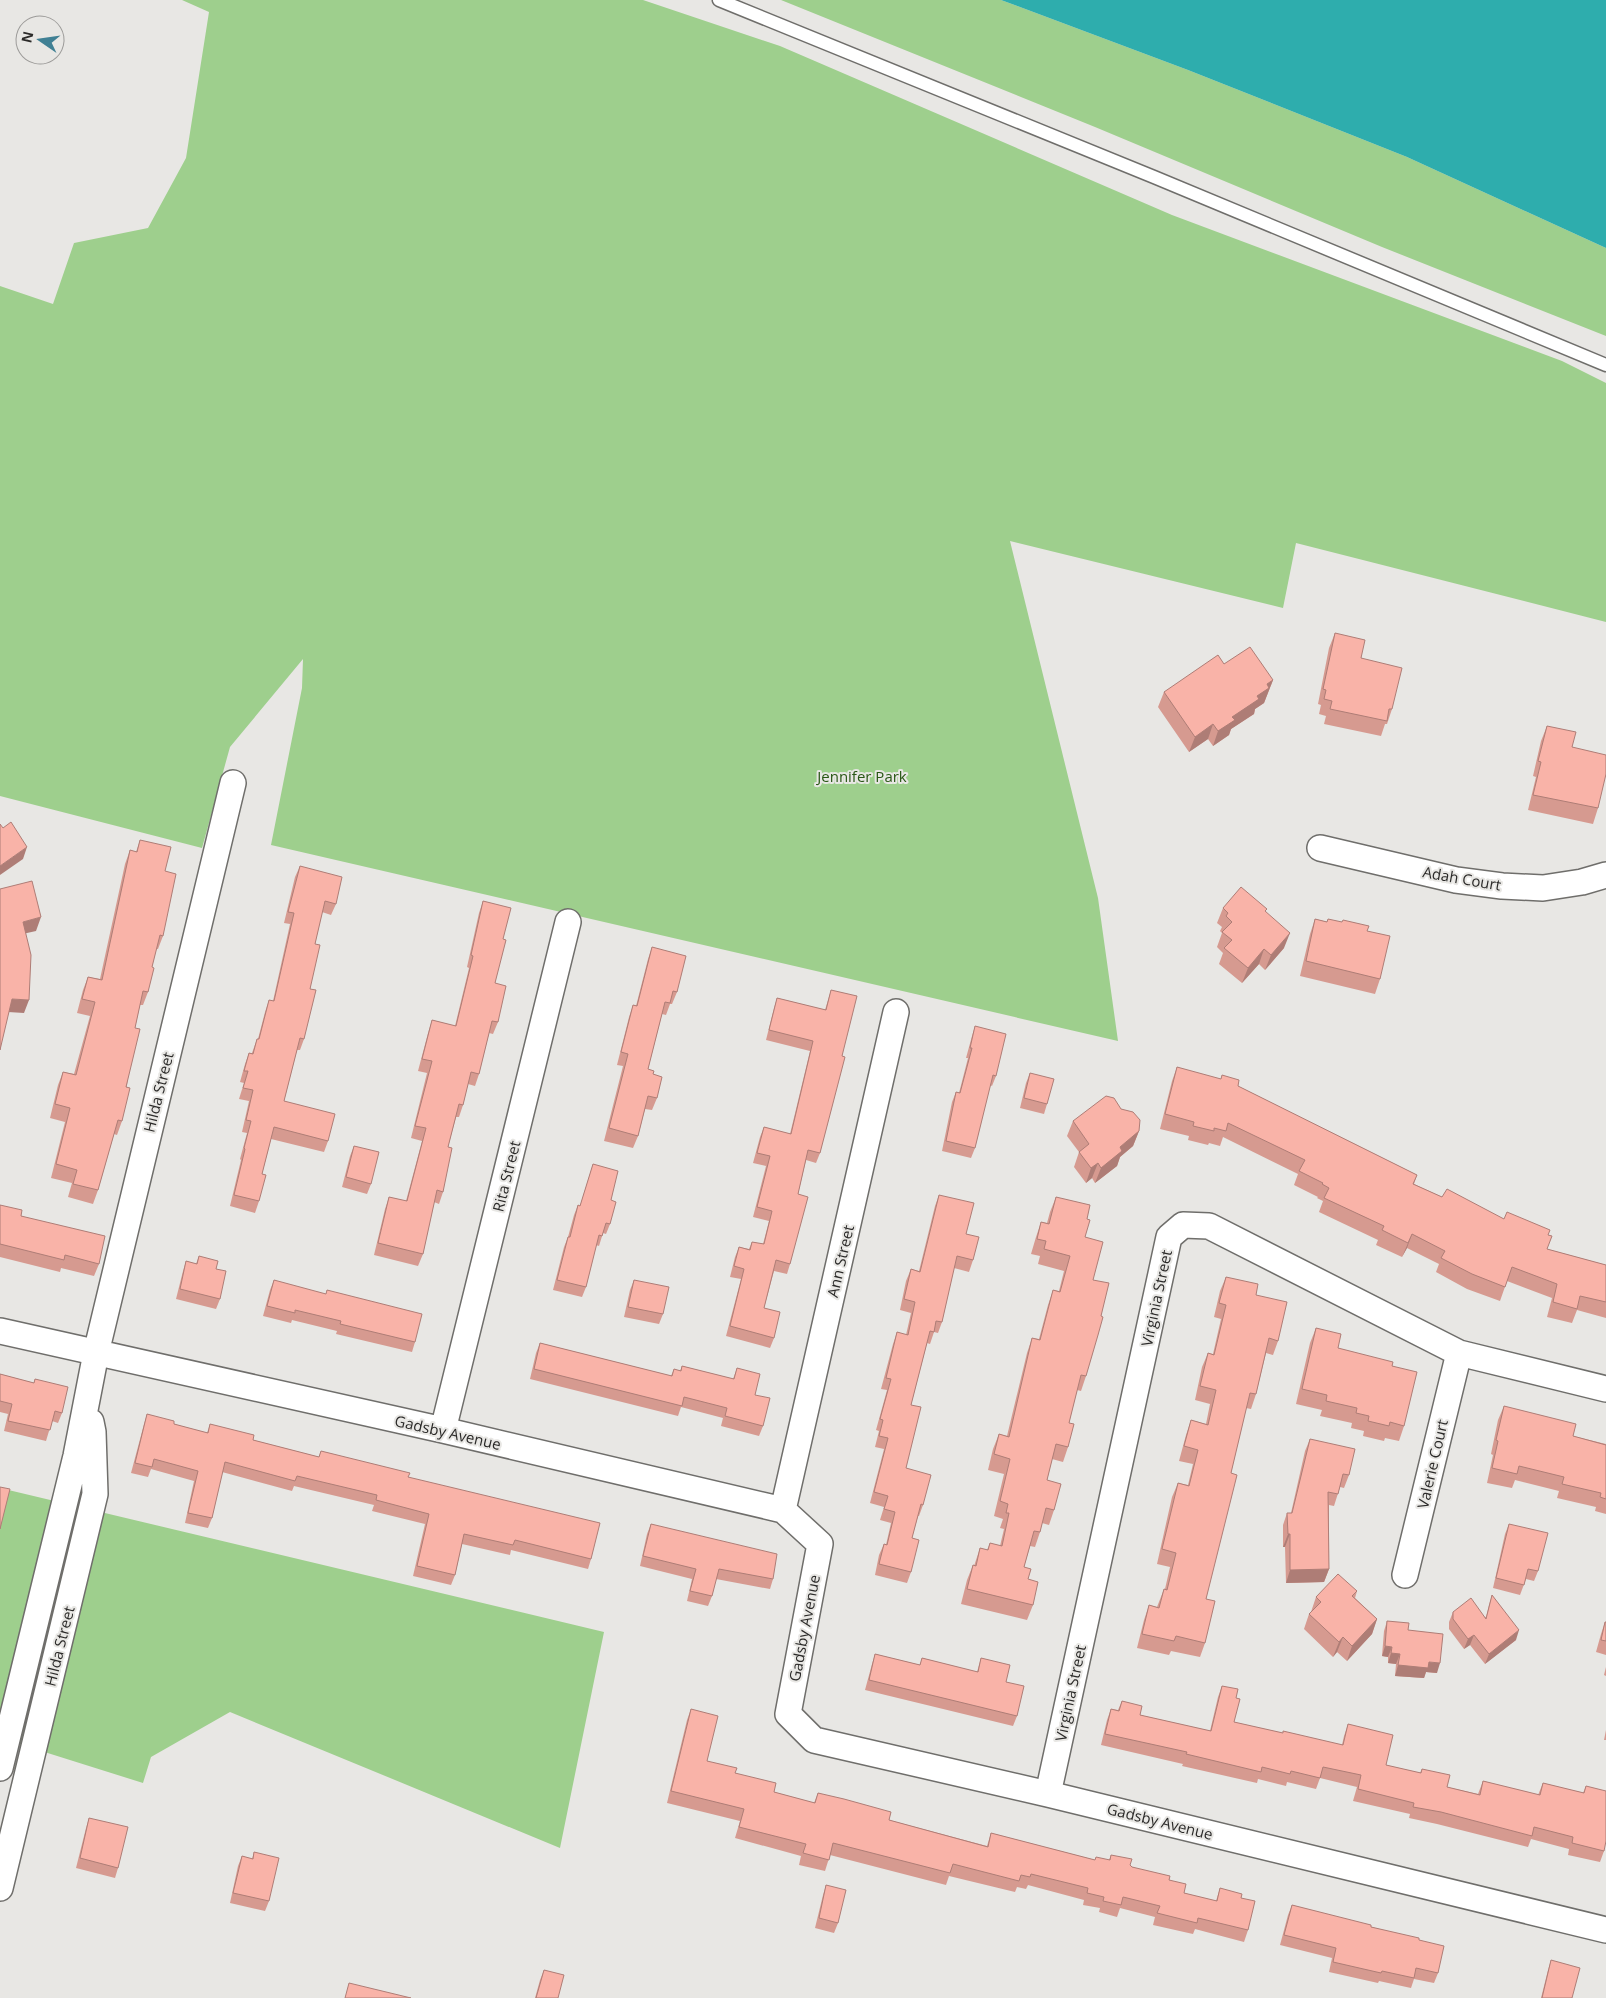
<svg xmlns="http://www.w3.org/2000/svg" width="1606" height="1998" font-family="'Open Sans',sans-serif">
  <rect width="100%" height="100%" fill="#e8e7e4"/>
  <path fill="#9ecf8d" d="M182 0H643L780 46 1172 215 1562 361 1606 383V622L1296 543 1283 608 1010 541 1098 898 1118 1041 271 845 302 688 303 659 230 747 202 848 0 796V286L53 304 74 243 148 228 186 158 209 12Z
    M781 0H1001L1188 70 1407 157 1606 248V336L1382 247 1095 127Z
    M0 1488 604 1632 560 1848 230 1712 151 1757 143 1783 0 1738Z"/>
  <path fill="#2eadad" d="M1001 0H1606V248L1407 157 1188 70Z"/>
  <g fill="none" stroke-linecap="round" stroke-linejoin="round">
    <defs>
      <path id="service" d="M719 0 1154 177 1606 365"/>
      <path id="minor" d="M1320 848 1456 880 1502 886 1543 888 1582 882 1606 875
        M0 1331 443 1430 783 1510 820 1544 788 1714 814 1740 1048 1794 1606 1930
        M443 1430 568 922
        M783 1510 896 1012
        M1405 1575 1459 1353
        M0 1768 76 1456 96 1353 233 783
        M1048 1794 1169 1237 1183 1225 1209 1226 1459 1353 1606 1389
        M0 1888 95 1494 93 1432 91 1422"/>
    </defs>
    <use href="#service" stroke="#6f6e6b" stroke-width="15"/>
    <use href="#minor" stroke="#6f6e6b" stroke-width="28"/>
    <use href="#service" stroke="#fff" stroke-width="12"/>
    <use href="#minor" stroke="#fff" stroke-width="25"/>
  </g>
  <path fill="#d69a90" d="M1335 633 1361 658 1392 709 1387 724H1385L1381 736 1324 724 1326 716 1319 714 1321 705 1318 704 1329 648Z
    M1273 680 1264 703 1255 709 1254 714 1231 729 1229 735 1213 746 1208 739 1189 752 1158 707 1164 692Z
    M1547 726 1598 808 1593 824 1528 810 1536 777 1533 776 1541 741Z
    M140 840 165 871 163 936 158 949H156L152 967 148 992 143 1005H140L135 1028 122 1121 117 1135 114 1134 98 1190 93 1204 68 1197 72 1183 51 1178 65 1122 50 1118 58 1085 63 1072 74 1074 90 1016 77 1013 83 990 88 977 100 979 125 864 130 850 136 852Z
    M300 866 336 904 331 915 322 912 315 944 310 989 304 1039 300 1050H297L284 1101 328 1141 324 1152 271 1139 262 1174 259 1201 255 1213 230 1206 241 1160 240 1159 247 1133 242 1132 249 1101 239 1099 244 1083 240 1082 245 1064 249 1053H252L257 1039H258L265 1012 269 1000 273 1001 290 924 284 923 295 877Z
    M483 901 503 939 495 983 498 1022 493 1034 489 1033 479 1074 475 1086 468 1084 463 1105 459 1117H456L448 1147 443 1192 439 1204 434 1202 423 1254 418 1266 374 1255 385 1209 389 1197 406 1201 422 1141 411 1138 427 1073 418 1071 428 1033 432 1020 455 1026 469 968 467 967 479 913Z
    M1223 908 1265 912 1284 948 1265 970 1259 964 1242 983 1219 964 1223 953 1217 947 1222 933 1220 931 1222 927 1217 923Z
    M1315 919 1367 931 1380 979 1375 994 1300 976 1310 934Z
    M652 947 677 992 672 1004H670L666 1015 662 1014 648 1069 653 1074 657 1098 652 1110 645 1109 638 1136 633 1148 604 1141 623 1066 617 1065 629 1017 633 1005 636 1006 648 959Z
    M831 990 842 1056 820 1153 816 1163 806 1160 798 1194 790 1264 787 1274 774 1271 764 1308 774 1338 770 1348 726 1336 741 1279 730 1277 735 1257 739 1247 749 1249 752 1242 763 1244 769 1221 753 1217 766 1166 753 1163 760 1137 764 1127 790 1134 810 1051 766 1040 774 1008 777 998 825 1010Z
    M975 1026 996 1076 992 1086 990 1085 975 1148 971 1158 942 1151 952 1102 956 1092 959 1093 968 1058H966L972 1036Z
    M1177 1067 1238 1086 1417 1175 1414 1184 1442 1197 1548 1235 1547 1249 1606 1265V1318L1577 1310 1572 1323 1547 1317 1552 1298 1507 1281 1500 1301 1467 1289 1436 1272 1439 1264 1407 1248 1402 1257 1376 1245 1378 1240 1319 1212 1323 1201 1317 1198 1318 1197 1294 1185 1298 1174 1223 1137 1220 1146 1209 1143 1208 1145 1188 1140 1189 1136 1160 1129 1172 1081Z
    M1030 1073 1047 1104 1044 1114 1020 1108 1026 1083Z
    M1121 1109 1139 1131 1133 1146 1120 1157 1117 1166 1095 1183 1092 1178 1086 1183 1074 1167 1079 1152 1067 1136 1073 1121Z
    M354 1146 371 1184 367 1194 342 1187 350 1156Z
    M593 1164 611 1200 610 1224 606 1234 603 1233 599 1246 596 1245 586 1287 582 1297 553 1290 564 1247 568 1237 574 1215 578 1205 580 1206Z
    M939 1195 966 1234 973 1260 969 1272 954 1268 942 1322 938 1333 934 1332 930 1344 927 1343 911 1405 906 1468 923 1505 919 1516H918L912 1538 911 1572 907 1583 875 1575 879 1555 884 1544 886 1545 891 1523 880 1520 884 1507 870 1503 884 1449 875 1447 879 1431 876 1430 887 1390 881 1389 893 1344 897 1332 906 1335 911 1313 900 1310 906 1281 911 1269 919 1271 935 1206Z
    M1056 1197 1087 1219 1085 1237 1093 1280 1086 1376 1081 1391 1077 1390 1069 1423 1068 1447 1063 1462 1052 1459 1047 1480 1054 1510 1049 1525 1042 1523 1040 1532 1035 1547 1030 1546 1024 1567 1028 1579 1033 1605 1027 1620 961 1604 967 1580 973 1565 974 1566 980 1548 987 1550 990 1543 1000 1546 1004 1529 1000 1528 1003 1519 994 1516 1004 1474 988 1470 993 1449 999 1434 1007 1436 1027 1353 1032 1338 1039 1339 1048 1305 1053 1290 1059 1291 1064 1271 1038 1264 1040 1256 1031 1254 1036 1237 1041 1222 1047 1223 1050 1212Z
    M0 1205 21 1216 99 1264 94 1276 61 1268 60 1272 0 1257Z
    M199 1256 220 1299 216 1309 176 1299 183 1271 186 1261 196 1264Z
    M1226 1277 1256 1295 1278 1341 1273 1355 1266 1353 1256 1394 1251 1409 1246 1408 1231 1473 1206 1599 1205 1643 1200 1657 1171 1651 1169 1655 1137 1648 1144 1620 1149 1605 1157 1607 1164 1589H1165L1170 1567 1157 1564 1172 1497 1178 1483 1188 1485 1193 1464 1179 1461 1186 1435 1191 1420 1206 1424 1210 1404 1195 1400 1202 1367 1208 1353 1213 1354 1221 1319 1214 1317 1220 1291Z
    M274 1280 415 1342 412 1352 336 1334 337 1331 292 1320 291 1323 263 1316 270 1290Z
    M634 1280 663 1314 659 1324 624 1317 630 1290Z
    M1316 1328 1338 1348 1392 1366 1404 1426 1399 1441 1385 1438 1384 1441 1363 1436 1364 1431 1351 1428 1352 1423 1320 1416 1322 1410 1296 1404 1310 1343Z
    M540 1343 671 1376 674 1369 680 1371 682 1366 733 1379 737 1368 755 1395 763 1426 759 1436 721 1426 723 1418 681 1407 678 1416 530 1379 536 1353Z
    M0 1374 34 1383 35 1379 62 1413 58 1423 52 1421 46 1441 4 1431 8 1414 0 1412Z
    M1504 1406 1573 1436 1606 1444V1514L1595 1511 1596 1507 1557 1498 1559 1491 1515 1480 1512 1488 1487 1483 1493 1455 1491 1454 1498 1420Z
    M147 1414 174 1424 207 1433 210 1424 253 1440 319 1457 321 1451 408 1477 591 1559 588 1569 511 1550 510 1555 462 1544 455 1575 451 1585 413 1576 425 1524 372 1511 374 1505 294 1486 292 1491 222 1472 212 1518 208 1528 185 1523 194 1481 151 1469 148 1477 131 1473 144 1424Z
    M1310 1439 1349 1475 1344 1488 1340 1487 1334 1506 1329 1505V1569L1324 1582 1286 1583 1285 1547H1283V1525L1287 1513H1291L1305 1451Z
    M651 1524 773 1579 770 1589 716 1579 712 1596 708 1606 687 1601 692 1579 640 1566 647 1534Z
    M1509 1524 1538 1571 1534 1581 1526 1579 1520 1595 1493 1588 1505 1534Z
    M1357 1591 1355 1598 1377 1619 1372 1634 1347 1661 1337 1652 1333 1657 1304 1629 1309 1614 1311 1612 1316 1597Z
    M1492 1595 1516 1640 1485 1664 1470 1645 1464 1649 1449 1629V1622L1453 1612 1486 1617 1489 1605Z
    M1387 1621 1408 1630 1437 1673 1426 1672 1424 1678 1395 1676 1396 1664 1388 1663V1657L1382 1656 1384 1631Z
    M1605 1622H1606V1655L1596 1652 1601 1634Z
    M875 1654 920 1665 922 1658 977 1672 981 1658 1006 1682 1017 1716 1013 1726 865 1690 872 1664Z
    M1606 1667V1676L1604 1675Z
    M1222 1686 1236 1698 1234 1722 1282 1733 1342 1745 1344 1736 1348 1724 1386 1765 1420 1773 1422 1769 1447 1787 1478 1794 1483 1781 1538 1795 1543 1783 1583 1793 1586 1786 1604 1851 1600 1862 1568 1855 1569 1849 1531 1839 1528 1847 1437 1824 1409 1818 1410 1814 1353 1801 1357 1787 1320 1778 1316 1789 1287 1782 1286 1786 1258 1779 1257 1783 1182 1766 1183 1764 1101 1745 1107 1720 1111 1709 1118 1710 1122 1701 1140 1715 1210 1731 1218 1697Z
    M691 1709 707 1761 735 1773 774 1792 814 1803 818 1793 889 1820 987 1846 991 1833 1095 1860H1109L1111 1855 1132 1867 1169 1880 1184 1893 1216 1901 1220 1888 1241 1898 1248 1930 1244 1942 1195 1929 1193 1934 1153 1925 1155 1917 1120 1908 1117 1917 1099 1912 1100 1908 1083 1905 1084 1900 1028 1885 1026 1889 1017 1887 1015 1892 949 1876 946 1885 830 1855 825 1871 799 1865 801 1856 735 1838 740 1821 667 1803 687 1720Z
    M1606 1730V1740H1604Z
    M89 1818 118 1868 115 1878 76 1868 86 1828Z
    M254 1852 269 1901 265 1911 230 1903 238 1866 242 1856 252 1859Z
    M826 1885 838 1923 834 1933 815 1928 823 1895Z
    M1292 1905 1419 1940 1438 1973 1434 1983 1414 1979 1411 1988 1379 1981 1378 1983 1329 1972 1332 1958 1280 1945 1288 1915Z
    M1551 1960 1572 1998H1541L1548 1970Z
    M544 1970 558 1998H535L540 1980Z"/>
  <path fill="#ae7d76" d="M1273 680 1264 703 1255 709 1254 714 1231 729 1229 735 1213 746 1218 731 1232 717 1257 696 1267 684Z
    M1213 724 1208 739 1189 752 1195 737Z
    M27 847 23 859 0 875V866Z
    M41 917 36 931 18 935 23 922Z
    M1290 933 1284 948 1265 970 1271 955Z
    M1264 949 1259 964 1242 983 1248 968Z
    M12 999 29 1000 24 1013 8 1012Z
    M1139 1131 1133 1146 1120 1157 1117 1166 1095 1183 1101 1168 1120 1147Z
    M1098 1163 1092 1178 1086 1183 1091 1168Z
    M1412 1234 1407 1248 1402 1257 1408 1243Z
    M1288 1534H1290L1285 1547H1283Z
    M1329 1569 1324 1582 1286 1583 1290 1570Z
    M1377 1619 1372 1634 1347 1661 1352 1646Z
    M1519 1630 1516 1640 1485 1664 1489 1654Z
    M1474 1635 1470 1645 1464 1649 1468 1639Z
    M1343 1637 1337 1652 1333 1657 1339 1642Z
    M1385 1646 1392 1647 1388 1657 1382 1656Z
    M1391 1653 1400 1654 1396 1664 1388 1663Z
    M1429 1662 1440 1663 1437 1673 1426 1672 1424 1678 1395 1676 1398 1665Z"/>
  <path fill="#f9b3a8" stroke="#ae7d76" d="M1335 633 1365 640 1361 658 1402 668 1392 709H1389L1387 721 1330 709 1332 701 1324 699 1326 690 1323 689Z
    M1250 647 1273 680 1267 684 1269 688 1257 696 1259 699 1232 717 1235 720 1218 731 1213 724 1195 737 1164 692 1218 655 1224 664Z
    M1547 726 1576 732 1572 747 1606 755V774L1598 808 1533 795 1541 762 1538 761Z
    M11 822 27 847 0 866V824L3 828Z
    M140 840 171 847 165 871 176 874 163 936 160 935 152 967 154 968 148 992 143 991 135 1028 140 1029 126 1087 130 1088 122 1121 118 1120 98 1190 73 1184 77 1170 56 1164 70 1108 55 1104 63 1072 76 1075 95 1002 82 999 88 977 102 980 130 850 137 852Z
    M300 866 342 877 336 904 325 901 315 944 320 945 310 989 316 990 304 1039 300 1038 284 1101 335 1114 328 1141 274 1127 262 1174 266 1175 259 1201 234 1195 245 1149 244 1148 251 1121 246 1120 253 1090 243 1088 248 1071H244L249 1053 253 1054 257 1039H259L269 1000 274 1001 294 913 288 912Z
    M32 881 41 917 23 922 31 955 29 1000 12 999 0 1050V889Z
    M1241 887 1267 909 1265 911 1290 933 1271 955 1264 949 1248 968 1224 948 1232 940 1222 932 1232 922 1226 916 1228 913 1223 908Z
    M483 901 511 908 503 939 506 940 495 983 506 986 498 1022 492 1021 479 1074 471 1072 463 1105 459 1104 448 1147 452 1148 443 1192 437 1190 423 1254 378 1243 389 1197 407 1201 426 1128 415 1126 432 1061 422 1059 432 1020 456 1026 473 956 471 955Z
    M1315 919 1327 922 1328 919 1342 922 1343 920 1369 926 1367 931 1390 936 1380 979 1306 961Z
    M652 947 686 956 677 992 673 991 670 1003 665 1002 648 1069 654 1071 653 1074 662 1077 657 1098 648 1096 638 1136 609 1128 628 1054 621 1052 633 1005 637 1006Z
    M831 990 857 996 842 1056 845 1057 820 1153 808 1150 798 1194 808 1197 790 1264 776 1260 764 1308 780 1312 774 1338 730 1326 744 1269 734 1266 739 1247 750 1250 752 1242 764 1244 772 1211 757 1207 770 1156 757 1153 764 1127 791 1134 813 1041 769 1030 777 998 826 1010Z
    M975 1026 1006 1034 996 1076 993 1075 975 1148 946 1141 956 1092 960 1093 972 1048H970Z
    M1177 1067 1221 1079 1222 1075 1239 1080 1238 1086 1417 1175 1413 1184 1442 1197 1447 1189 1504 1219 1507 1212 1550 1230 1548 1235 1552 1236 1547 1249 1606 1265V1302L1580 1296 1577 1309 1553 1302 1557 1284 1512 1267 1505 1287 1472 1274 1441 1258 1445 1251 1412 1234 1408 1243 1382 1230 1384 1226 1324 1198 1329 1188 1322 1184 1323 1183 1299 1171 1305 1160 1228 1123 1226 1131 1214 1128V1131L1193 1126 1194 1122 1165 1114Z
    M1030 1073 1054 1079 1047 1104 1024 1098Z
    M1106 1096 1114 1098 1121 1109 1133 1112 1140 1120 1139 1131 1120 1147 1122 1151 1101 1168 1098 1163 1091 1168 1079 1152 1089 1144 1073 1121Z
    M354 1146 379 1152 371 1184 346 1177Z
    M593 1164 618 1171 611 1200 616 1202 610 1224 606 1223 602 1236 599 1235 586 1287 557 1280 568 1237H570L578 1205 580 1206Z
    M939 1195 974 1203 966 1234 979 1237 973 1260 957 1256 942 1322 936 1321 934 1332 930 1331 911 1405 921 1407 906 1468 931 1475 923 1505 921 1504 912 1538 919 1540 911 1572 879 1564 884 1544 887 1545 895 1512 884 1509 888 1496 874 1492 888 1438 879 1436 883 1420 880 1419 891 1379 886 1378 897 1332 908 1335 915 1302 904 1299 911 1269 920 1272Z
    M1056 1197 1090 1205 1087 1219 1090 1220 1085 1237 1103 1242 1093 1280 1109 1283 1101 1316 1103 1317 1098 1335 1086 1376 1081 1375 1069 1423 1074 1424 1068 1447 1056 1444 1047 1480 1061 1484 1054 1510 1046 1508 1040 1532 1034 1531 1024 1567 1031 1569 1028 1579 1038 1582 1033 1605 967 1589 973 1565 976 1566 980 1548 988 1550 990 1543 1002 1546 1009 1513H1006L1008 1504 1000 1501 1010 1459 994 1454 999 1434 1009 1437 1032 1338 1040 1340 1053 1290 1060 1292 1070 1256 1044 1249 1046 1241 1037 1239 1041 1222 1049 1224Z
    M0 1205 22 1210 21 1216 105 1236 99 1264 65 1255 64 1260 0 1244Z
    M199 1256 218 1261 216 1269 226 1271 220 1299 180 1289 186 1261 197 1264Z
    M1226 1277 1258 1284 1256 1295 1287 1302 1278 1341 1269 1338 1256 1394 1250 1393 1231 1473 1237 1475 1206 1599 1215 1601 1205 1643 1176 1636 1174 1641 1142 1634 1149 1605 1159 1608 1164 1589 1167 1590 1176 1553 1162 1549 1178 1483 1189 1486 1198 1450 1184 1446 1191 1420 1208 1425 1216 1390 1200 1386 1208 1353 1214 1355 1226 1305 1219 1303Z
    M274 1280 326 1294 327 1290 422 1314 415 1342 340 1324 341 1321 295 1310V1313L267 1306Z
    M634 1280 669 1287 663 1314 628 1307Z
    M1316 1328 1341 1334 1338 1348 1393 1362 1392 1366 1417 1372 1404 1426 1390 1422 1389 1426 1368 1421 1369 1416 1356 1413 1357 1408 1326 1401 1327 1395 1302 1389Z
    M540 1343 672 1376 674 1369 681 1371 682 1366 734 1379 737 1368 760 1374 755 1395 770 1398 763 1426 725 1416 727 1408 684 1397 682 1406 534 1369Z
    M0 1374 34 1383 35 1379 68 1387 62 1413 55 1411 50 1430 8 1421 12 1404 0 1401Z
    M1504 1406 1576 1424 1573 1436 1606 1445V1499L1600 1497 1601 1493 1562 1484 1564 1477 1519 1466 1517 1474 1492 1468 1498 1441 1496 1440Z
    M147 1414 174 1421V1424L208 1433 210 1424 254 1435 253 1440 319 1457 321 1451 410 1473 408 1477 600 1523 591 1559 515 1540 513 1545 464 1534 455 1575 417 1566 429 1514 376 1500 377 1495 297 1476 295 1481 225 1462 212 1518 188 1513 198 1471 154 1459 152 1467 135 1463Z
    M1310 1439 1355 1449 1349 1475 1343 1474 1338 1494 1328 1492 1329 1569 1290 1570V1534H1288L1287 1513H1292Z
    M0 1487 10 1489 0 1529Z
    M651 1524 777 1554 773 1579 719 1569 712 1596 690 1591 696 1569 643 1556Z
    M1509 1524 1548 1533 1538 1571 1528 1569 1524 1585 1496 1578Z
    M1338 1574 1357 1591 1352 1596 1377 1619 1352 1646 1343 1637 1339 1642 1309 1614 1321 1602 1316 1597Z
    M1492 1595 1519 1630 1489 1654 1474 1635 1468 1639 1453 1619V1612L1471 1598 1486 1619Z
    M1387 1621 1409 1623 1408 1630 1443 1634 1440 1663 1429 1662 1428 1668 1398 1665 1400 1654 1391 1653 1392 1647 1385 1646Z
    M1605 1622H1606V1641L1601 1640Z
    M875 1654 920 1665 922 1658 978 1672 981 1658 1010 1665 1006 1682 1024 1686 1017 1716 869 1680Z
    M1222 1686 1238 1689 1236 1698 1240 1699 1234 1722 1283 1733V1731L1343 1745 1348 1724 1393 1735 1386 1765 1421 1773 1422 1769 1450 1775 1447 1787 1480 1795 1483 1781 1540 1795 1543 1783 1584 1793 1586 1786 1606 1791V1841L1604 1851 1572 1843 1573 1837 1534 1827 1532 1836 1441 1812 1413 1807 1414 1803 1358 1789 1361 1775 1323 1767 1320 1778 1291 1771 1290 1774 1262 1767 1261 1772 1186 1754 1187 1752 1105 1734 1111 1709 1119 1711 1122 1701 1142 1706 1140 1715 1211 1731Z
    M691 1709 718 1716 707 1761 737 1768 735 1773 776 1783 774 1792 815 1803 818 1793 844 1799 891 1812 889 1820 988 1847 991 1833 1095 1860 1096 1857 1110 1860 1111 1855 1132 1859 1130 1865 1132 1867 1170 1876 1169 1880 1186 1884 1184 1893 1217 1901 1220 1888 1242 1894 1241 1898 1255 1901 1248 1930 1198 1918 1197 1923 1157 1913 1160 1906 1123 1897 1121 1905 1103 1901 1104 1897 1087 1893 1088 1888 1031 1874 1030 1877 1021 1875 1019 1881 953 1864 950 1873 833 1843 829 1860 803 1853 806 1844 739 1827 744 1809 671 1791Z
    M89 1818 128 1827 118 1868 80 1858Z
    M254 1852 279 1858 269 1901 233 1893 242 1856 253 1859Z
    M826 1885 846 1890 838 1923 819 1918Z
    M1292 1905 1371 1925V1927L1419 1938V1940L1444 1946 1438 1973 1416 1968 1414 1978 1382 1971 1381 1973 1333 1962 1336 1948 1284 1935Z
    M1551 1960 1580 1968 1572 1998H1542Z
    M544 1970 564 1975 558 1998H536Z
    M349 1983 411 1998H345Z"/>
  <g text-anchor="middle" dominant-baseline="central" stroke-width="4" stroke-linejoin="round" paint-order="stroke">
    <g font-size="15" fill="#295715" stroke="#e8e7e4">
      <text x="862" y="776">Jennifer Park</text>
    </g>
    <g font-size="15" fill="#2b2a29" stroke="#e8e7e4">
      <text transform="translate(1462 878) rotate(10)">Adah Court</text>
      <text transform="translate(158 1092) rotate(-76)">Hilda Street</text>
      <text transform="translate(506 1176) rotate(-76)">Rita Street</text>
      <text transform="translate(840 1261) rotate(-77)">Ann Street</text>
      <text transform="translate(1156 1298) rotate(-78)">Virginia Street</text>
      <text transform="translate(448 1432) rotate(13)">Gadsby Avenue</text>
      <text transform="translate(1432 1464) rotate(-77)">Valerie Court</text>
      <text transform="translate(804 1628) rotate(-79)">Gadsby Avenue</text>
      <text transform="translate(59 1646) rotate(-76)">Hilda Street</text>
      <text transform="translate(1070 1693) rotate(-78)">Virginia Street</text>
      <text transform="translate(1160 1821) rotate(14)">Gadsby Avenue</text>
    </g>
  </g>
  <g transform="translate(40 40) rotate(283)"><circle r="24" fill="#e8e7e4" stroke="#9c9b99"/>
  <path d="M0-4L9 19L0 12L-9 19Z" fill="#408094"/>
  <text y="-8" font-size="14" font-weight="bold" text-anchor="middle" fill="#2b2a29">N</text>
  </g>
</svg>
